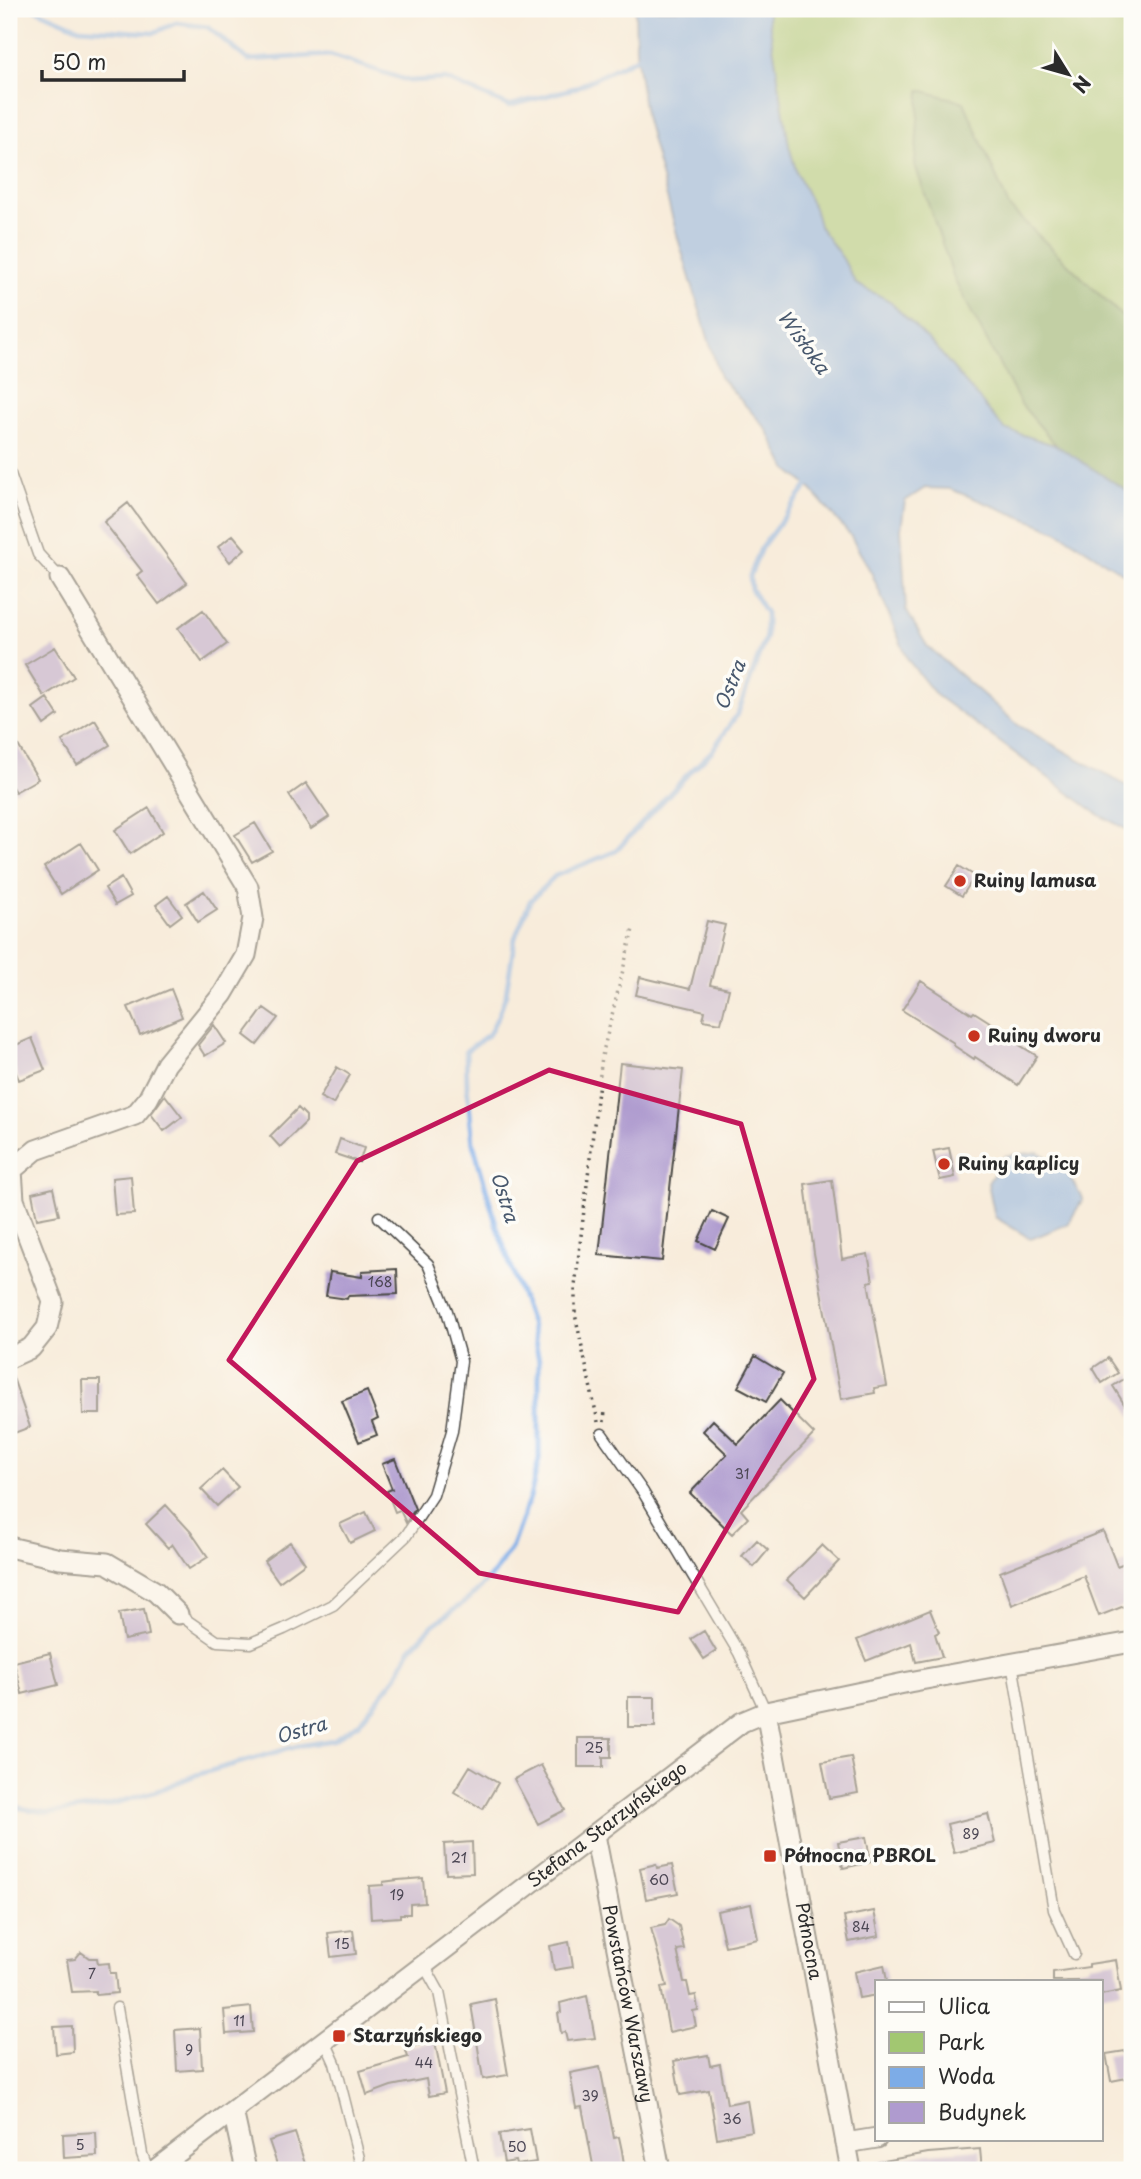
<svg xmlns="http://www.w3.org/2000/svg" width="1141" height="2179" viewBox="0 0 1141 2179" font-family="'Playpen Sans',sans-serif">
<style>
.green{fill:#a2c771;stroke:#66794e;stroke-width:2}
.forest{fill:#81ac63;stroke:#566c47;stroke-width:2}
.water{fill:#7dace7;stroke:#546c89;stroke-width:2}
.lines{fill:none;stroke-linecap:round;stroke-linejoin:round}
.stream{stroke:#7dace7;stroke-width:5}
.building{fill:#af9bcf}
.lane-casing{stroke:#4a4845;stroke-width:13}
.street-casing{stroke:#4a4845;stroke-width:23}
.path{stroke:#4a4845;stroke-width:3.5;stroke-dasharray:2 5;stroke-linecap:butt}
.lane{stroke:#fff;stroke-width:10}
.street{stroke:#fff;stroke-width:19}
.marked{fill:none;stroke:#c2185b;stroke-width:5;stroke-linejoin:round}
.poi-dot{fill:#c8321e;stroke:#fdfcf7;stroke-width:2.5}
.labels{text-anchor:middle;stroke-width:7;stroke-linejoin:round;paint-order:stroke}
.number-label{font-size:14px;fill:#4c4754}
.poi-label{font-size:18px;font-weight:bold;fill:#2b2b2b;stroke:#fdfcf7;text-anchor:start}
.street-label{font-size:18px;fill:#2b2b2b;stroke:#fdfcf7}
.water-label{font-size:19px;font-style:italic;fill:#48586d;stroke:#fdfcf7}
</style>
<rect width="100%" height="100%" fill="#fdfcf7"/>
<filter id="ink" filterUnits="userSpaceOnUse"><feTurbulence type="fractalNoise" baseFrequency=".0143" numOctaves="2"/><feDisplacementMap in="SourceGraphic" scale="14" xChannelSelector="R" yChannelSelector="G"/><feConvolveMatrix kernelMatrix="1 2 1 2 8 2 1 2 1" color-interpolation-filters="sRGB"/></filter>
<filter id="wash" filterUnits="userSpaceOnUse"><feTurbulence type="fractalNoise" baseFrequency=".00686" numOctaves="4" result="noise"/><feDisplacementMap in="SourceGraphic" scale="28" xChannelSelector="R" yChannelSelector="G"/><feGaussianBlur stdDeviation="1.57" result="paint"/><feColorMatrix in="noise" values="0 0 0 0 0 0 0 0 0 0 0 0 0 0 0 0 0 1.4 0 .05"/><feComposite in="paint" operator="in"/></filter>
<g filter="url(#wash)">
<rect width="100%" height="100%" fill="#f8ecdb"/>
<!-- green -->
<path class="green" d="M767,9H1132V326L1009,207L964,102L920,90L1020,403L1057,446L1004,429L933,344L888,300L856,284L843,259L819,226L814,208L797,174L789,146Z"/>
<!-- forest -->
<path class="forest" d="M920,90L964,102L1009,207L1132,326V494L1057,446L1020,403L955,281L915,165Z"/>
<!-- water -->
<path class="water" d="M635,9H767L789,146L797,174L814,208L819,226L843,259L856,284L888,300L933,344L1004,429L1057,446L1132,494V579L1057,531L950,489L925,488L905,501L901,529L906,610L927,646L1018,725L1132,789V832L1099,815L936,695L908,660L872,574L850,535L808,486L786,468L766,428L720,377L679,242L645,116L636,50Z
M1038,1152L1063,1166L1083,1199L1068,1224L1031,1239L995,1217L988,1183L1005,1156Z"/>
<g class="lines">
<!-- stream -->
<path class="stream" d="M35,9L79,28L153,33L176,23L208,27L248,60L330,55L409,81L445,79L509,106L575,88L641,56
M9,1806L49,1813L106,1806L157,1791L196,1775L298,1746L333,1740L359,1723L396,1677L410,1649L433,1625L470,1598L495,1572L512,1546L530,1497L539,1459V1360L531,1323L497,1227L473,1143L467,1085L466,1051L489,1034L499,1014L506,994L515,938L530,901L555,876L616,851L687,775L712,751L738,713L766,636V613L751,589L750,576L761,548L811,481"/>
</g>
<g id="blocks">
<!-- building -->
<path class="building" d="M128,503L187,583L159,604L137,575L142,571L104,522Z
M233,535L245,549L230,562L218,547Z
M203,610L227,644L202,662L178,628Z
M55,647L74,677L44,696L25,665Z
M47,698L58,715L44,725L33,708Z
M95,720L110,745L77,765L62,741Z
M9,730L38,779L15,792L9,782Z
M306,783L329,817L311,829L289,795Z
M149,808L163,832L130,854L115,830Z
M255,823L272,851L252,862L235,835Z
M81,843L98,870L61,894L44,867Z
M959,866L975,876L962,896L946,886Z
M121,878L131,896L115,905L105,888Z
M204,891L217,910L198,922L186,903Z
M168,896L182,915L170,924L156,905Z
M707,921L725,925L710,985L729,989L721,1023L703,1020L705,1011L636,995L640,977L690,989Z
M921,981L972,1014L974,1012L996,1026L994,1029L1037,1056L1018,1085L975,1057L974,1059L953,1045L954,1043L902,1010Z
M171,989L182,1017L140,1035L128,1007Z
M264,1008L278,1018L257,1045L244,1035Z
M214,1025L226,1043L205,1056L198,1045Z
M32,1038L45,1070L19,1080L9,1056V1048Z
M620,1063L683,1070L662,1261L599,1255Z
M337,1067L350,1075L333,1104L320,1097Z
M165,1095L182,1117L164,1131L151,1114Z
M298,1108L306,1116V1122L280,1147L270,1136Z
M340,1139L364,1148L359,1162L335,1154Z
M949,1148L955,1177L940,1180L933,1151Z
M131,1176L134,1214L115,1215L112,1178Z
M832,1180L842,1259L868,1254L873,1281L868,1282L887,1386L874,1388L875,1393L841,1399L814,1253L805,1184Z
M53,1188L59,1215L37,1219L32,1193Z
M712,1211L729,1219L715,1249L698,1241Z
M397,1269L398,1294L348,1296L347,1299L326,1296L330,1272L362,1277V1271Z
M755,1356L783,1373L766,1402L738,1387Z
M1108,1358L1118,1373L1102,1383L1093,1368Z
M9,1372H11L30,1427L9,1435Z
M1132,1374V1417L1113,1386Z
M82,1380H100V1414H83Z
M367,1391L378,1419L372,1422L377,1435L359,1442L342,1401Z
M780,1400L814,1434L741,1510L748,1518L732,1534L690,1493L727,1454L703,1431L713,1420L738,1444Z
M395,1459L415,1509L406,1523L400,1510L395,1512L387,1491L392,1489L382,1464Z
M222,1470L238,1487L217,1506L201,1489Z
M166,1505L191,1532L208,1557L189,1569L172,1544L168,1548L146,1524Z
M366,1512L375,1531L350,1543L340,1524Z
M1103,1531L1117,1566L1132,1560V1603L1099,1616L1084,1576L1012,1605L1000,1572Z
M757,1540L768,1550L754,1567L742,1556Z
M290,1542L305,1563L279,1582L264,1561Z
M822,1545L839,1561L805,1597L787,1580Z
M144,1609L149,1635L124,1640L119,1613Z
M930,1610L939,1632L935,1634L942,1657L916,1662L911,1643L866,1661L857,1640Z
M704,1631L716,1651L704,1659L691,1639Z
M50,1653L58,1685L22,1694L14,1662Z
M628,1697H655V1727H628Z
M578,1738H611V1757H603V1767H578Z
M851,1757L858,1793L829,1798L822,1762Z
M541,1765L565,1810L538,1824L514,1779Z
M470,1766L498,1783L483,1809L454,1792Z
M988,1814L995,1843L954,1853L947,1824Z
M866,1837L871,1862L843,1868L838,1842Z
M472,1842L473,1873L446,1874L444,1844Z
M656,1864L657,1868L672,1865L678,1893L646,1899L640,1868Z
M423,1878L425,1903L410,1904V1914H400V1917L371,1919L369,1886L383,1885V1882L398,1880Z
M751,1904L758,1939L725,1946L717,1911Z
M874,1911L879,1936L849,1942L844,1917Z
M669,1919L679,1926L684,1949L677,1950L684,1982H687L690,1996L696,1995L698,2010L693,2011L696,2026L669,2032L661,1987L667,1986L651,1928L665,1925Z
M353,1930L356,1954L331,1957L328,1933Z
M569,1942L573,1967L554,1970L550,1946Z
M81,1952L89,1958H97L98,1964L109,1963L110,1973H115L117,1993L96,1995V1991L72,1992L67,1960L75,1959Z
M1116,1960L1121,1991L1101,1995V1981H1053V1972L1089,1967V1964Z
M884,1965L887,1981H877V1995L859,1998L854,1972Z
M587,1996L595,2038L567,2041L565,2032L561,2033L558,2013L561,2012L560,2003Z
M495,1999L508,2075L483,2079L471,2004Z
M251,2007L253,2032L226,2034L224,2010Z
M72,2026L73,2052L56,2054L54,2027Z
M200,2028L202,2069L177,2071L175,2030Z
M431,2042H435L445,2093L429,2096L426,2079L391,2086L367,2095L360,2071L408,2057L405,2048Z
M1132,2050V2077L1111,2081L1106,2054Z
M708,2055L710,2066L720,2064L727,2104L747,2100L752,2131L717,2138L709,2090L680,2095L674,2061Z
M600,2067L614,2138L619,2137L622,2151L624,2164L619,2165L620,2170H594L582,2107L576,2108L573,2091L570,2073Z
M530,2129L536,2162L516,2165L515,2161L504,2163L499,2134Z
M96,2132L97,2156L64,2158L63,2134Z
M295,2133L307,2170H279L269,2141Z
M980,2149L982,2170H878V2162L928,2153Z"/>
</g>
</g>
<g filter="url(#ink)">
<use href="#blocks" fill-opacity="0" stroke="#4a4845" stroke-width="2"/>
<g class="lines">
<!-- lane casing -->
<g class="lane-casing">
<path id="lane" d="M9,471L38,554L60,578
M602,1434L643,1492L739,1653L766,1712
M178,1614L217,1641L251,1643L284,1629L333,1605L406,1536L433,1495L452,1431L461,1361L447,1311L428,1264L379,1217
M1012,1663L1054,1910L1074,1954
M424,1965L439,1992L474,2170
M117,2008L142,2154L148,2170
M325,2041L335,2063L359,2158"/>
</g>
<!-- street casing -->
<g class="street-casing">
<g id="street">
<path d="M9,1358L31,1348L47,1328L53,1302L14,1200L12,1170L36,1150L135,1115L148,1099L166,1064L223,994L246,955L253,918L248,887L60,578"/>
<path d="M9,1547L60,1559L107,1563L156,1592L178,1614"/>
<path id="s1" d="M766,1712L851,2170"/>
<path id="s2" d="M595,1835L660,2170"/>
<path d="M233,2111L246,2170"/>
<path d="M846,2143L877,2138"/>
<path id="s3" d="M155,2170L742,1722L766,1712L909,1682L1132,1642"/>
</g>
</g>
<!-- path -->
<path class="path" d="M598,1422L575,1314V1287L602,1056L633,929
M604,1422L605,1410"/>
<!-- lane -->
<use href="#lane" class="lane"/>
<!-- street -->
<use href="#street" class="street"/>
</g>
</g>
<!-- marked area -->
<path d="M0 0H1141V2179H0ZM549,1070L741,1124L814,1379L678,1612L479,1573L229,1360L357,1161Z" fill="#f8ecdb" fill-opacity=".55" fill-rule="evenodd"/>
<path class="marked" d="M549,1070L741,1124L814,1379L678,1612L479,1573L229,1360L357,1161Z"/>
<!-- markers -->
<g class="poi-dot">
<circle cx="960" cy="881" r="7"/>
<circle cx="974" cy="1036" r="7"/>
<circle cx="944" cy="1164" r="7"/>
<rect x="763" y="1849" width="14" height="14" rx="3.5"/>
<rect x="332" y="2029" width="14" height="14" rx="3.5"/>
</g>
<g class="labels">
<!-- number labels -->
<g class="number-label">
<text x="380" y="1287">168</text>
<text x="742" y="1479">31</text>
<text x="594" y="1753">25</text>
<text x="971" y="1839">89</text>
<text x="459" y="1863">21</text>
<text x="659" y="1885">60</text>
<text x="397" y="1900">19</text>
<text x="861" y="1932">84</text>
<text x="342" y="1949">15</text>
<text x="92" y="1979">7</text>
<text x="239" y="2026">11</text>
<text x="189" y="2055">9</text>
<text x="424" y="2068">44</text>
<text x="590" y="2101">39</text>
<text x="732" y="2124">36</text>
<text x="80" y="2150">5</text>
<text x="517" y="2152">50</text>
</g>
<!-- poi labels -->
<g class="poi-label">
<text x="974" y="887">Ruiny lamusa</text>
<text x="988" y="1042">Ruiny dworu</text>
<text x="958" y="1170">Ruiny kaplicy</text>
<text x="784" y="1862">Północna PBROL</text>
<text x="353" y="2042">Starzyńskiego</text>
</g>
<!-- street labels -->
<g class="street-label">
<text dy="6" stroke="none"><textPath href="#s3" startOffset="569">Stefana Starzyńskiego</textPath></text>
<text dy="6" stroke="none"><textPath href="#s1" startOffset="233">Północna</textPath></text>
<text dy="6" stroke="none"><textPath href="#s2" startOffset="172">Powstańców Warszawy</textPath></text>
</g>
<!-- water labels -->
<g class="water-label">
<text transform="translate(804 342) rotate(54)" y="7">Wisłoka</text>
<text transform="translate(730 685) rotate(-68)" y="7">Ostra</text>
<text transform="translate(505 1197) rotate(73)" y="7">Ostra</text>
<text transform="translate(301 1730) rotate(-16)" y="7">Ostra</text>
</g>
</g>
<!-- margin -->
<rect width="1141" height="2179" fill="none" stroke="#fdfcf7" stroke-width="35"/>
<!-- legend -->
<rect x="875" y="1980" width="228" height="161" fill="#fdfcf7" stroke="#a9a8a5" stroke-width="2"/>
<rect x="889" y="2002" width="35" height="10" fill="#ffffff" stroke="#a9a8a5" stroke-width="2"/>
<text x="938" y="2014" font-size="21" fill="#2b2b2b">Ulica</text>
<rect x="889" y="2032" width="35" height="21" fill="#a2c771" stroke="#a9a8a5" stroke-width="2"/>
<text x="938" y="2050" font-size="21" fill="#2b2b2b">Park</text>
<rect x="889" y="2067" width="35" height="21" fill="#7dace7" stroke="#a9a8a5" stroke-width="2"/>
<text x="938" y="2084" font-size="21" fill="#2b2b2b">Woda</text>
<rect x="889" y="2102" width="35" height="21" fill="#af9bcf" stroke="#a9a8a5" stroke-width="2"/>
<text x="938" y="2120" font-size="21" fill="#2b2b2b">Budynek</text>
<!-- north arrow -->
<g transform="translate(1068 74) rotate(127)" stroke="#fdfcf7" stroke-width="5" paint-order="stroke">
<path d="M0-5L12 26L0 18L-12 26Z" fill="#2b2b2b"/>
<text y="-10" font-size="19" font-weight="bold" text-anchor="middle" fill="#2b2b2b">N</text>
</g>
<!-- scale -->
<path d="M42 70v10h142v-10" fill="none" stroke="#2b2b2b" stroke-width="3.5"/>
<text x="52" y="70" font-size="21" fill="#2b2b2b" stroke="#fdfcf7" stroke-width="5" paint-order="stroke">50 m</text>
</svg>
